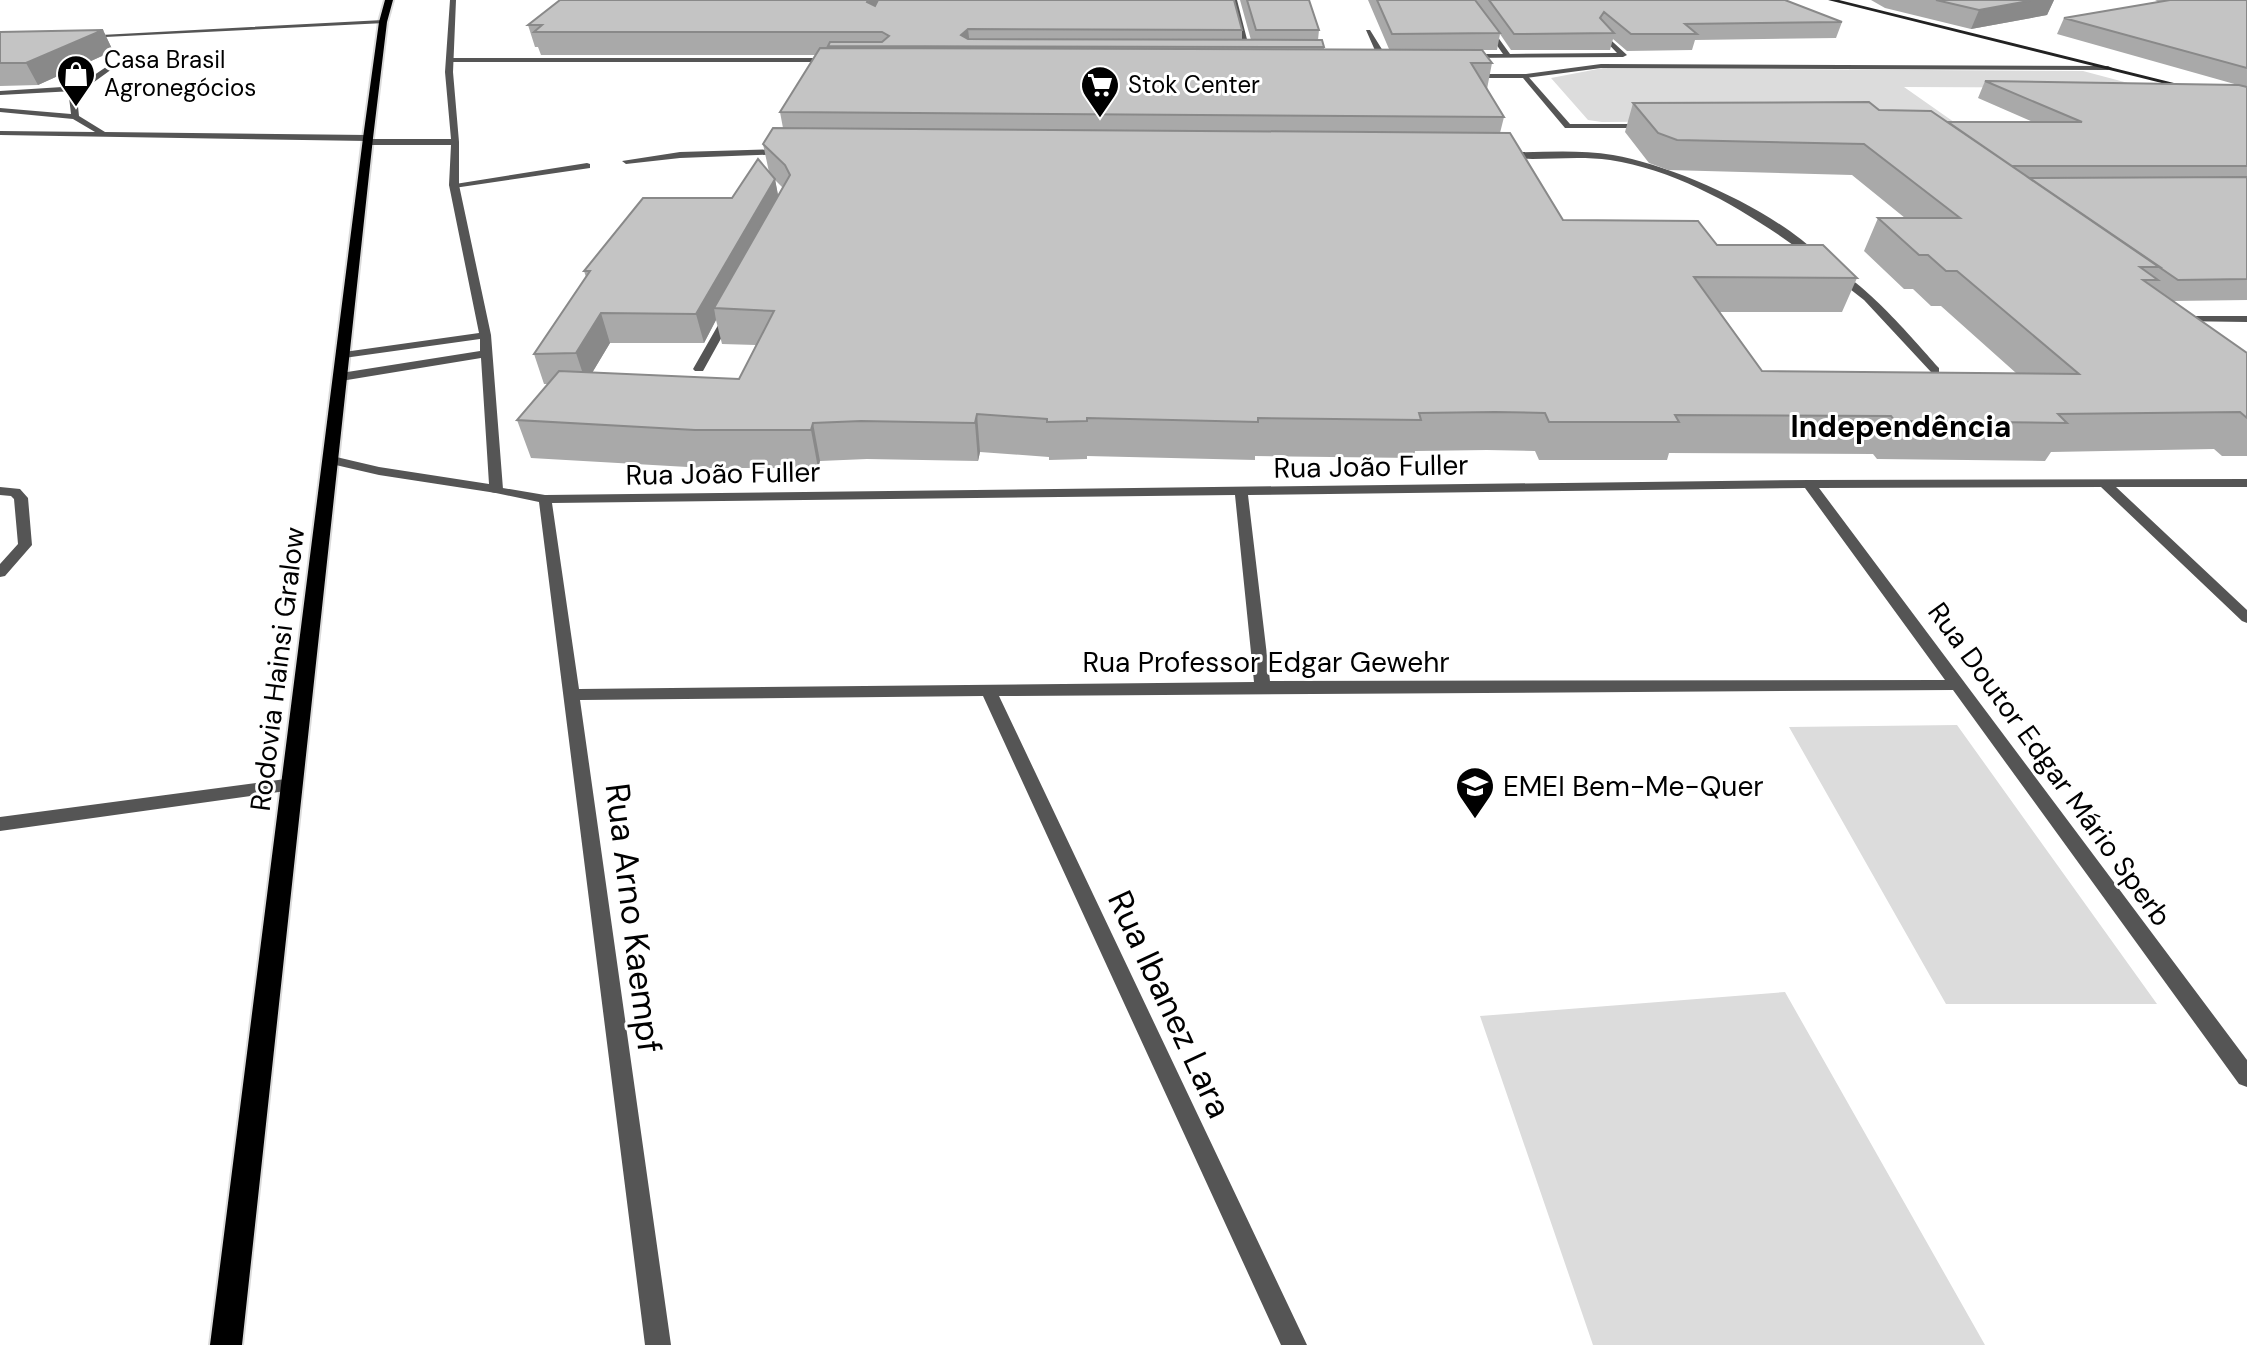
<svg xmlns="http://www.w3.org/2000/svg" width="2247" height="1345" viewBox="0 0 2247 1345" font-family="'DM Sans',sans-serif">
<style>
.green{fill:#dcdcdc}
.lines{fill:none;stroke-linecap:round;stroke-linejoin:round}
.primary-casing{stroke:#dbdbdb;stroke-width:4}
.service{fill:#555;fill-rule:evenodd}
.minor{fill:#555;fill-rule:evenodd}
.tertiary{fill:#555;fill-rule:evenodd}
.secondary{fill:#222;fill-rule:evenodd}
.primary{fill:#000;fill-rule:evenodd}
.wall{fill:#a9a9a9;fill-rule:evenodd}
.shaded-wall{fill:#898989}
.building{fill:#c4c4c4;stroke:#898989;stroke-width:2}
.labels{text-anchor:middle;stroke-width:6;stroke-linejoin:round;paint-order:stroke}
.far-poi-label{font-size:24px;fill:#000;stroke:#fff;text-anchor:start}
.street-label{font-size:28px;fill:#000;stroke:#fff}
.poi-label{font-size:28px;fill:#000;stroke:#fff;text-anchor:start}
.far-district-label{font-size:30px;font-weight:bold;fill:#000;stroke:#fff}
.near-street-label{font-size:34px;fill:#000;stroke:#fff}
</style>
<rect width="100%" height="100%" fill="#fff"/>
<!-- green -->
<path class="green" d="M1603,68L2083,71L2147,88L1904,87L1981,141L1913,120L1602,122L1588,120L1551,78Z
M1957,725L2157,1004H1946L1789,727Z
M1785,992L1985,1345H1593L1480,1016Z"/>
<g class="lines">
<!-- primary casing -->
<g class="primary-casing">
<path id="primary" d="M385,0H393L387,22L373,138L242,1345H210L363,138L379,22Z"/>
</g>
<!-- service -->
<path class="service" d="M383,20L385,23L85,38L82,36Z
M447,58H832L836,60L832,62H450Z
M1601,64L2108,66L2112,68L2108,70L1601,68L1526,78H1470L1466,76L1470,74H1526Z
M109,65L112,69L83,90L77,97L79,116L105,132L368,135L372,138L368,141L0,135V131L95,132L73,119L0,112V108L71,114L69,97L74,91L0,95V91L78,86Z
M784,149L787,150V154L680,158L626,164L622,161L680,152Z
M1503,152C1539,153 1577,149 1613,155C1676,166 1775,211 1820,256L1811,258C1753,215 1683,171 1610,160C1573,155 1536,162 1500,157L1499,155Z
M587,163L590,164V168L454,188L449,185Z
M1832,271C1855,270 1921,348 1939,368V372H1931L1864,300L1832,275Z
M725,313L734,315L703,371H695L693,369Z
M0,487L20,489L28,498L32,545L5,576L0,577V564L18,544L14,499L11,496L0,495Z
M293,778L299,779L302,784L299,789L293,790L0,831V817Z"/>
<!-- minor -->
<path class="minor" d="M1231,0H1237L1252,59L1245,57Z
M1465,0H1471L1510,54L1617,53L1599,34L1601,31L1627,55L1623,57L1464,58L1467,54H1503Z
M1366,30H1370L1383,51L1399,54V58L1377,55Z
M1526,74L1570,124H1647L1651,126L1647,128H1565L1523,78Z
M2179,316H2247V322L2175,321L2174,319Z
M2247,479V487H2116L2247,610V623L2242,621L2101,487L1819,488L2247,1060V1087L2239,1084L1953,690L999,696L1307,1345H1281L983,696L580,700L671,1345H645L539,502L491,492V486L545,495L1809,480ZM1805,488L1945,680L1270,681L1248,495ZM1235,495L1254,682L579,689L552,503Z"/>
<!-- tertiary -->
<path class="tertiary" d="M450,0H456L453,72L459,142V185L491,335L503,489L496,493L379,475L327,463L326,460L332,456L379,467L489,484L481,358L341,381L335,377L341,373L480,351V339L344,358L338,355L344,352L479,333L449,185L451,145H368L364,142L368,139H451L445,72Z"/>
<!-- secondary -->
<path class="secondary" d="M1828,0H1839L2198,89L2194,91Z"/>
<!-- primary -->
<use href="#primary" class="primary"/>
</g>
<!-- wall -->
<path class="wall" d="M1240,0H1309L1319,30L1318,40L1324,47V49H1389L1368,0H1785L1842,22L1836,38L1695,40L1692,50L1627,51L1613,39L1610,50H1511L1500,34L1497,50H1483L1492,63L1487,89L1504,117L1500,133L1563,220L1717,245L1857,278L1842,312H1720L1762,371L2016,373L1941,306H1931L1913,289H1904L1864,251L1878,218H1905L1852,175L1668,170L1649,163L1625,132L1633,103L1879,110L1948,122H2033L1978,98L1985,81L2238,85L2057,34L2064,18L2159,2L2155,0H2247V300L2172,301L2247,353V456H2222L2214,449L2051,452L2045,461L1877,459L1873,454L1669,453L1667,460H1539L1535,451L1487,450L1415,451L1414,458L1255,456V460L1087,456V459L1049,460V457L980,452L978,461L867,459L820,461L818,468H705L531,458L517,420L548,384H544L534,354L586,277L584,271L732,198L769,172L763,144L783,128L780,112L816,55H541L538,47H535L528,25L877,1L1242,30V40H1251ZM775,180L783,188L778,196ZM716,320L722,344L756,345L739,379L592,373L610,343H704Z
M1871,0H2054L2047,15L1971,29L1885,8Z
M103,30L113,51L38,85L0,86V32Z"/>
<!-- shaded-wall -->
<path class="shaded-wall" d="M868,0H877V2L870,24Z
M2034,0H2054L2047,15L1971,29L1979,10Z
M968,29L970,46L961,35Z
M103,30L113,51L38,85L26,63Z
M775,179L780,205L714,308L716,320L704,343L696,314Z
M601,313L610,343L586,383L576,353Z
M977,414L980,452L978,461L975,423Z
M813,423L820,461L818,468L811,430Z"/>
<!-- building -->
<path class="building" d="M560,0H868L867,2L875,6L878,0H1234L1242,30L968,29L961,35L968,39L1322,40L1324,47L828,46L830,42H882L889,36L882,32H534L542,25H528Z
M1247,0H1309L1319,30H1256Z
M1377,0H1475L1500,33L1392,34Z
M1489,0H1785L1842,22L1685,24L1697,34H1631L1604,12L1600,18L1614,33L1514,34Z
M1936,0H2034L1979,10Z
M2170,0H2247V68L2064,18Z
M103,30L26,63H0V32Z
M820,48L1482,50L1492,63H1471L1504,117L780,112Z
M1985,81L2239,85L2247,87V166H2012L1948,122H2082Z
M1869,102L1879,110L1931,111L2160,267H2140L2158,280H2143L2247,353V418L2240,412L2058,414L2067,423L1895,421L1891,416L1675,415L1679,422H1549L1545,413L1495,412L1419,413L1421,420L1258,418V422L1087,418V421L1047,422V419L977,414L975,423L861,421L813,423L811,430H695L517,420L559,371L739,379L774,311L714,308L790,175L785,165L763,144L773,128L1510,133L1563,220L1698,221L1717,245H1823L1857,278L1694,277L1762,371L2079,374L1957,271H1946L1928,255H1919L1878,218H1960L1864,144L1677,140L1658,133L1633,103Z
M758,159L775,179L696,314L601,313L576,353L534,354L590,271H584L643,198H732Z
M2247,177V279L2178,280L2029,178Z"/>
<!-- icons -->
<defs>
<g id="shop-pin" transform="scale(2)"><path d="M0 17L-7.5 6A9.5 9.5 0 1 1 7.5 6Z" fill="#000" stroke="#fff"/><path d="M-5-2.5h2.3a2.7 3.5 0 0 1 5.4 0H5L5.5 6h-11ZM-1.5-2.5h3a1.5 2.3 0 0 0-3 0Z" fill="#fff"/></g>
<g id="supermarket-pin" transform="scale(2)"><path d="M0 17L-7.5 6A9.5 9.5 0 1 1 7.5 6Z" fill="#000" stroke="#fff"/><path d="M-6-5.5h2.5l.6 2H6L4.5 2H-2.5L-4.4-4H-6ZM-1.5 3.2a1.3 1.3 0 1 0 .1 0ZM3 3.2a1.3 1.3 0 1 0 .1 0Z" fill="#fff"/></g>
<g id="school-pin" transform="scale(2)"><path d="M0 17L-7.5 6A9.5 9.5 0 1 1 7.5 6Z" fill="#000" stroke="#fff"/><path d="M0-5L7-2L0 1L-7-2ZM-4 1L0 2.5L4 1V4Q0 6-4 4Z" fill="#fff"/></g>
</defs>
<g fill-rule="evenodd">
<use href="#shop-pin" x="76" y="74"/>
<use href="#supermarket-pin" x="1100" y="85"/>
<use href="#school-pin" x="1475" y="786"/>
</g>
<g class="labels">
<!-- far-poi labels -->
<g class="far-poi-label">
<text x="104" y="68">Casa Brasil<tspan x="104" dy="28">Agronegócios</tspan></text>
<text x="1128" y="93">Stok Center</text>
</g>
<!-- street labels -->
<g class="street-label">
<text transform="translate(1371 466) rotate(-1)" y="10">Rua João Fuller</text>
<text transform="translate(723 473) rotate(-1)" y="10">Rua João Fuller</text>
<text x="1266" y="672">Rua Professor Edgar Gewehr</text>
<text transform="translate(277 669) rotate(-83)" y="10">Rodovia Hainsi Gralow</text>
<text transform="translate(2050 764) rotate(54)" y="10">Rua Doutor Edgar Mário Sperb</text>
</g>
<!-- poi labels -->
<g class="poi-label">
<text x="1503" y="796">EMEI Bem-Me-Quer</text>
</g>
<!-- far-district labels -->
<g class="far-district-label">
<text x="1901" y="437">Independência</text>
</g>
<!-- near-street labels -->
<g class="near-street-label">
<text transform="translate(634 918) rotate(83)" y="12">Rua Arno Kaempf</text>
<text transform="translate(1170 1004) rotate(65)" y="12">Rua Ibanez Lara</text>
</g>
</g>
</svg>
